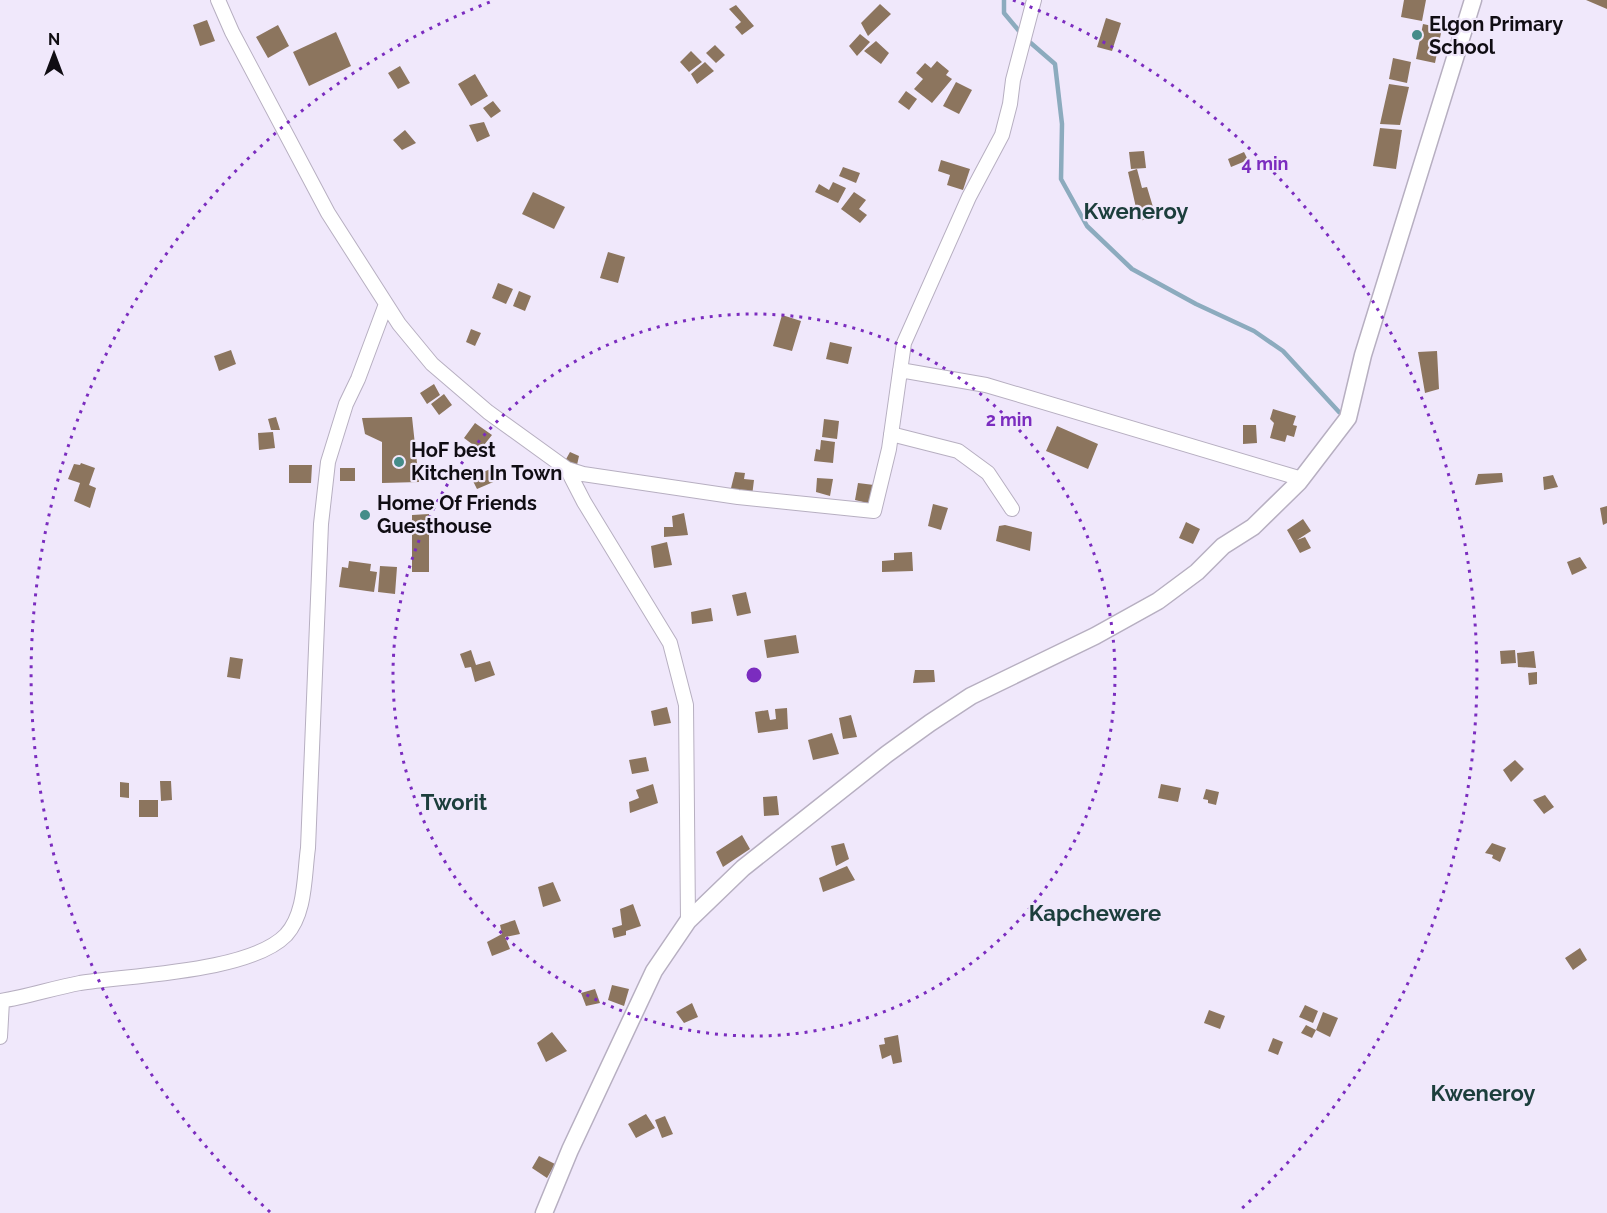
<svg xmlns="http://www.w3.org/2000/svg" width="1607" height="1213" viewBox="0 0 1607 1213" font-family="Raleway,sans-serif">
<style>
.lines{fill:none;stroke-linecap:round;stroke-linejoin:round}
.stream{stroke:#8cabbe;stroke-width:4.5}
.building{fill:#8c755e}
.minor-casing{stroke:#b7afc1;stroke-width:16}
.tertiary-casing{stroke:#b7afc1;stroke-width:19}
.minor{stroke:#fff;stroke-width:14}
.tertiary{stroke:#fff;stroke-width:16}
.ring{fill:none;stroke:#7b2cbf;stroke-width:3;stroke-dasharray:3 6}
.poi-dot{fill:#458c89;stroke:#f0e8fb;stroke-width:2}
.labels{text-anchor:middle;stroke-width:4.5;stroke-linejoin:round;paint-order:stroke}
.poi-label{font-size:20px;font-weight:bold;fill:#100d13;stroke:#f0e8fb;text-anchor:start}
.quarter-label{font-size:22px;font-weight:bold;fill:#1c3e3c;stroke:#f0e8fb}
.centre{fill:#7b2cbf;stroke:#f0e8fb;stroke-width:3}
.ring-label{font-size:18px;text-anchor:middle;font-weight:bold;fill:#7b2cbf;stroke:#f0e8fb;stroke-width:4.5;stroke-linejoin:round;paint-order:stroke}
</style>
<rect width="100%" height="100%" fill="#f0e8fb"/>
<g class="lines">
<!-- stream -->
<path class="stream" d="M1004,0V13L1025,38L1055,64L1062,124L1061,179L1087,226L1132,269L1196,304L1254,331L1283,351L1339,412"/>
</g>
<!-- building -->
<path class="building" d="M1404,0H1426L1422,21L1401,17Z
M1586,0H1607V9Z
M880,4L891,14L868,36L861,23Z
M736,5L754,26L742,35L735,27L741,22L729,9Z
M1106,18L1121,23L1112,51L1097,47Z
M207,20L215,41L200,46L193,25Z
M1423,24L1442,28L1435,63L1416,59Z
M278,25L289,46L268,58L256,37Z
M336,32L351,66L309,86L293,52Z
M860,34L870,42L857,56L849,46Z
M876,41L889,53L881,64L864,51Z
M715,45L725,55L716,63L706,53Z
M691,51L702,62L689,72L680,62Z
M1393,58L1411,62L1407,83L1389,79Z
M937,61L949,71L946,75L952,79L932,103L914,89L923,79L916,73L925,63L931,68Z
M705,62L714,71L697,84L691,74Z
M400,66L410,83L398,89L388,73Z
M475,74L488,96L471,106L458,84Z
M956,82L972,90L959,114L943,106Z
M1389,84L1409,87L1400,125L1380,124Z
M906,91L917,99L909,110L898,102Z
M493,101L501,111L491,118L483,108Z
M484,122L490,136L477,142L469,125Z
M1380,128L1402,130L1396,169L1373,166Z
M405,130L416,143L402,150L393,140Z
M1144,151L1146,168L1131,169L1129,152Z
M1244,152L1248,160L1231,167L1228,159Z
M941,160L970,169L963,190L947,185L950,175L938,171Z
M843,167L860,173L856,183L839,176Z
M1137,169L1142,188L1147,187L1156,217L1139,221L1128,172Z
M833,182L846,188L838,203L815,192L819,184L829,190Z
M533,192L565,207L554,229L522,214Z
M854,192L866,200L859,209L867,215L860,223L841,209Z
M608,252L625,257L618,283L600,278Z
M498,283L513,289L506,304L492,298Z
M519,291L531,296L525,311L513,306Z
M782,315L801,321L792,351L773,346Z
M471,329L481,333L475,346L466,342Z
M830,342L852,347L848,364L826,359Z
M231,350L236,364L219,371L214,356Z
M1437,351L1439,389L1425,393L1418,352Z
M434,384L440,395L427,404L420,393Z
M444,394L452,405L439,415L431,404Z
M1273,409L1296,416L1293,425L1297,426L1294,437L1287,435L1285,442L1270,438L1274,423L1270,419Z
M276,417L280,430H271L268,419Z
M412,417L419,482L382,483V442L365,434L362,418Z
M824,419L839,421L837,439L822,437Z
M475,423L492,435L480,450L464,438Z
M1243,425H1256L1257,443L1243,444Z
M1057,426L1098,444L1088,469L1046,451Z
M273,432L275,448L259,450L258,433Z
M821,440L835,442L833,463L814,461L816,449L820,450Z
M570,452L579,456L577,465L565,461Z
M81,463L95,468L89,485L96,488L90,508L74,501L80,483L68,479L74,464L80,465Z
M289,465H312L311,483H289Z
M340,468H355V481H340Z
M493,468L498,480L477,489L471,477Z
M735,472L745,473L744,479L754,480L752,496L730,492Z
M1502,473L1503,482L1475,485L1478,474Z
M1553,475L1558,487L1544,490L1543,477Z
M817,478L833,479L830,496L816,492Z
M858,483L874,485L871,504L855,500Z
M933,504L948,508L941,530L928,526Z
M1607,506V523L1603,525L1600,508Z
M684,513L688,535L664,537V527H673L672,516Z
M429,514V572H412V515Z
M1303,519L1311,531L1297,540L1305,537L1311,548L1300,553L1287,530Z
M1186,522L1200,529L1193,544L1179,538Z
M1005,525L1032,532L1030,551L996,541L999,526Z
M667,542L672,565L654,568L651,546Z
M912,552L913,571L882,572V561L894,560V553Z
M1580,557L1587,568L1572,575L1567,562Z
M349,561L371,564L370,571L377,572L374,592L339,587L342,567L348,568Z
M380,566L397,567L395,594L378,592Z
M746,592L751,613L737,616L732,595Z
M711,608L713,621L692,624L691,612Z
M796,635L799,653L767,658L764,640Z
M471,650L476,665L490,661L495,675L475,682L471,667L465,668L460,654Z
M1515,650L1516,663L1501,664L1500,651Z
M1534,651L1536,668L1518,667L1517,653Z
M230,657L243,659L240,679L227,677Z
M915,670H934L935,682L913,683Z
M1537,672V684L1529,685L1528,673Z
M667,707L671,723L654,726L651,711Z
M787,708L788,729L758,733L755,712L768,710L770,720L776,719L775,709Z
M851,715L857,737L843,739L839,718Z
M832,733L839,754L813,760L808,740Z
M646,757L649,771L632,774L629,760Z
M1515,760L1524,769L1511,782L1503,770Z
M160,781H171L172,800L161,801Z
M120,782L129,783V798L120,797Z
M653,784L658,803L630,813L629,802L639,798L636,790Z
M1161,784L1181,788L1178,802L1158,798Z
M1206,789L1219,792L1216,805L1208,803V800L1203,799Z
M1545,795L1554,807L1544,814L1533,800Z
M777,796L779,815L764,816L763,797Z
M139,800H158V817H139Z
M742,835L750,849L723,867L716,852Z
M844,843L849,859L836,866L831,846Z
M1492,843L1506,848L1500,862L1492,858L1493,855L1485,853Z
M847,866L855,880L823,892L819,878Z
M553,882L561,901L543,907L538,887Z
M633,904L641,926L626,931V935L614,938L612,928L622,925L620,909Z
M515,920L520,934L505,937L510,949L492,956L487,942L502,934L500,925Z
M1580,948L1587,960L1573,970L1565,958Z
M612,985L629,989L624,1006L608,1000Z
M595,989L600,1003L586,1006L581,993Z
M692,1003L698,1017L684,1023L676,1012Z
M1305,1005L1318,1011L1313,1023L1299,1017Z
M1209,1010L1225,1016L1220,1029L1204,1023Z
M1323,1012L1338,1018L1330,1037L1316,1030Z
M1306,1025L1316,1030L1312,1038L1301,1033Z
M552,1032L567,1051L546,1062L537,1043Z
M898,1035L902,1062L893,1064L891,1055L882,1059L879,1045L885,1044L884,1038Z
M1273,1038L1283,1042L1278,1055L1268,1051Z
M646,1114L655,1128L636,1138L628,1124Z
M665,1116L673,1134L662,1138L655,1120Z
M539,1156L555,1164L547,1178L532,1168Z"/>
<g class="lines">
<!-- minor casing -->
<g class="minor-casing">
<path id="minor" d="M218,0L232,32L328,213L399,324L432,364L488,412L567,469L584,502L670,643L686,705L688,921
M900,370L986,385L1302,479
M891,434L958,451L988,473L1012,509
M567,469L583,474L738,497L874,511L889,449L904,343L969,197L1002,135L1010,104L1013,80L1034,0
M0,1001C27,997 53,988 80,983C132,975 250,972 286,935C306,913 304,876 308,848L321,524L328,462L346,404L358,379L386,304
M0,1037L2,1001"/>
</g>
<!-- tertiary casing -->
<g class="tertiary-casing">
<path id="tertiary" d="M544,1213L570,1150L654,971L688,921L743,868L887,754L930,723L971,696L1095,636L1158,601L1197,572L1223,546L1253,527L1299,482L1348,418L1363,355L1473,0"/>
</g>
<!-- minor -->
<use href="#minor" class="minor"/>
<!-- tertiary -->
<use href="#tertiary" class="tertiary"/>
</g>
<!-- distance rings -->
<g class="ring">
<circle cx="754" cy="675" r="361"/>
<path d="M270 1212A723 723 0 0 1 495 0M1013 0A723 723 0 0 1 1238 1212"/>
</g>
<!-- markers -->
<g class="poi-dot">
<circle cx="1417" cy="35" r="6"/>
<circle cx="399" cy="462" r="6"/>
<circle cx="365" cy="515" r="6"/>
</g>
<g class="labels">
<!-- poi labels -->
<g class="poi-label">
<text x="1429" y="31">Elgon Primary<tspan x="1429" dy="23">School</tspan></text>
<text x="411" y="457">HoF best<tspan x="411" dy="23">Kitchen In Town</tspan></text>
<text x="377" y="510">Home Of Friends<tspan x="377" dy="23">Guesthouse</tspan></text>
</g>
<!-- quarter labels -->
<g class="quarter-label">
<text x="1136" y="219">Kweneroy</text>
<text x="454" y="810">Tworit</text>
<text x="1095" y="921">Kapchewere</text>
<text x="1483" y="1101">Kweneroy</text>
</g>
</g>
<circle cx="754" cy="675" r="9" class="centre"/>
<g class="ring-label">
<text x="1265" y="170">4 min</text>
<text x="1009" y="426">2 min</text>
</g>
<!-- north arrow -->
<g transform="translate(54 54)" stroke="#f0e8fb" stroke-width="4.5" paint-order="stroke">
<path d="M0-4.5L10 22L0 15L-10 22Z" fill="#100d13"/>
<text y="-9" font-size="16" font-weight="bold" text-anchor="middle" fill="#100d13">N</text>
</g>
</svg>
